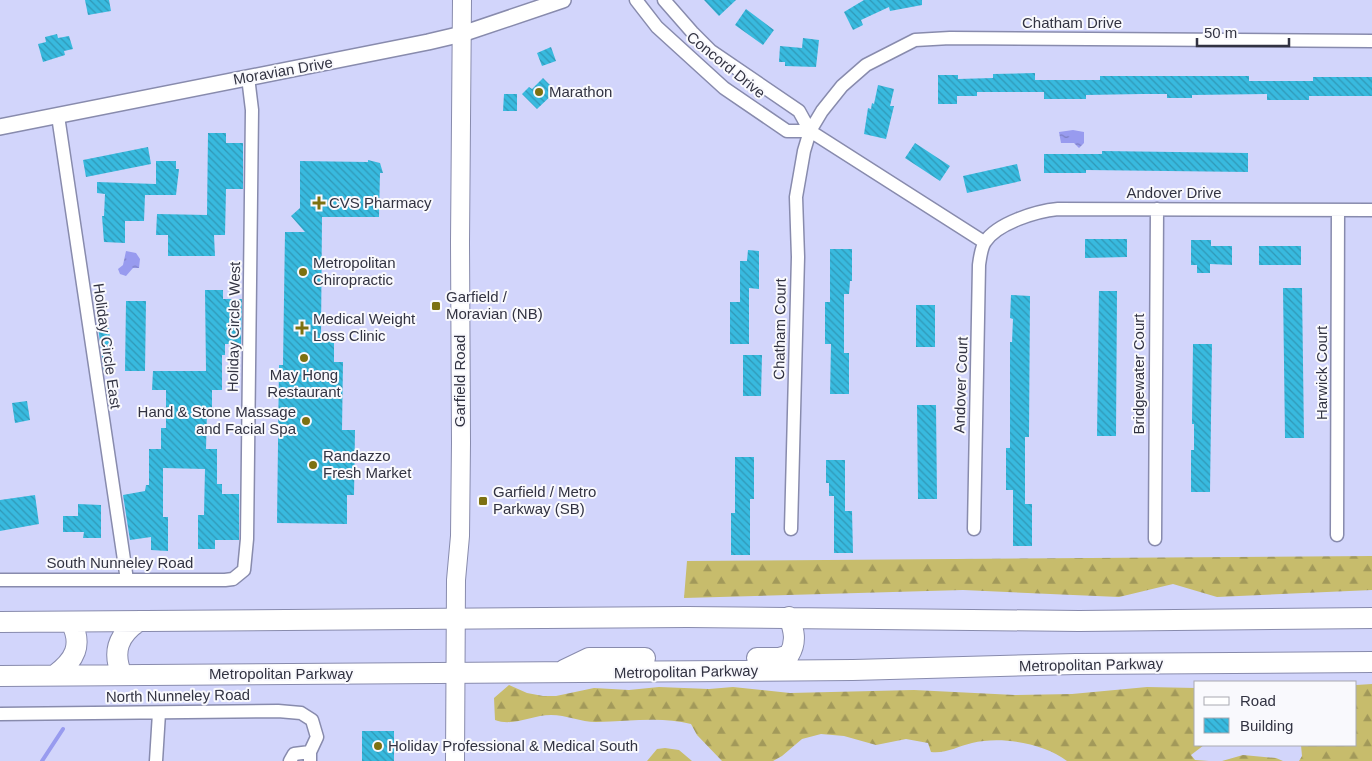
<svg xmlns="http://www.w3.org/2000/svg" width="1372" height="761" viewBox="0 0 1372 761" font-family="Helvetica,sans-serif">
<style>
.forest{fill:url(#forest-firs)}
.water{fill:url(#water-ripples)}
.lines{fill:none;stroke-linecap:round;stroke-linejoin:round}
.stream{stroke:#989bef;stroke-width:4}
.building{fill:url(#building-back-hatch)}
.minor-casing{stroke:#888bad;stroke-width:15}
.tertiary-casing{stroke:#888bad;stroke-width:18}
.secondary-casing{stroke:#888bad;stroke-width:20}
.primary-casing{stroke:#888bad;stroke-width:22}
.minor{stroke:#fff;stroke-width:12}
.tertiary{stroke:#fff;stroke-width:15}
.secondary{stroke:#fff;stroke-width:18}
.primary{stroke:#fff;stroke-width:20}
.poi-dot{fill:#7d7111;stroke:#f9f9fd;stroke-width:2}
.labels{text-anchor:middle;stroke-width:4;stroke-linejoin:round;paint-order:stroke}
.street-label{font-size:15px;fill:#323342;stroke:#f9f9fd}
.poi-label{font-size:15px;fill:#323342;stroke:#f9f9fd;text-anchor:start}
</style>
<defs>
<pattern id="forest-firs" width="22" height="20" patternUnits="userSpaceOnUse" patternTransform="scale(1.25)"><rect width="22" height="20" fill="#c7bc6c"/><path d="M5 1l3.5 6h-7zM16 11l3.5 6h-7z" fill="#a2995a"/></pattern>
<pattern id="water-ripples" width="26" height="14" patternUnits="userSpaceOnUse" patternTransform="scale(1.25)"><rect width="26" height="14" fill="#989bef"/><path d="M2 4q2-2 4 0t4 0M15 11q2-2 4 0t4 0" fill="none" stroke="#7d7fc3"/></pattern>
<pattern id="building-back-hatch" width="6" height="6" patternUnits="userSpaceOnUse" patternTransform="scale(1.25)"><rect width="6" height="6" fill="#38badf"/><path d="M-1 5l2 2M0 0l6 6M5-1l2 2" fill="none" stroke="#3098b6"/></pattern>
</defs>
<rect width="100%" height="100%" fill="#d2d5fb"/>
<!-- forest -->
<path class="forest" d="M1372,556V590L1217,597L1173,584L1119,597L963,590L684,598L687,561Z
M1372,684V761H1299L1302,756L1301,745H1356V685Z
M509,685L527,693L543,696H556L594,688L629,690L659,687L709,689L733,687L790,693L914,690L1015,695L1072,694L1147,687L1196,688V745H1204L1191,755L1195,760L1209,761H1067C1044,743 1001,736 972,743C959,746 945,754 931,752L928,743L906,739L876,745L844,736L821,734L802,739L782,756L773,761H722L697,735L691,724C660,716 628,722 596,722C581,722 566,715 551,715C532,715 513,727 495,720L494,698Z
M665,748L679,750L692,761H647L657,749Z
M1243,755L1276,758L1283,761H1222Z"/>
<!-- water -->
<path class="water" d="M1073,130L1084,132V143L1079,148L1074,143H1061L1059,132Z
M126,251L136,253L140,259L139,268H133L126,276L120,274L118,269L123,265Z"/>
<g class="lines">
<!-- stream -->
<path class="stream" d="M42,761L63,729"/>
</g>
<!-- building -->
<path class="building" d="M85,0H109L111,11L88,15Z
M704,0H736L719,16Z
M864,0H922V5L890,11L889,7L861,20L863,25L853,30L844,12Z
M746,9L774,30L763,45L735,25Z
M57,34L58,38L69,36L73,49L64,51L65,55L43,62L38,44L46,42L45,37Z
M803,38L819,40L816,67L785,66V62H779L780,46L802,48Z
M551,47L556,61L542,66L537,53Z
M1035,73V80H1100V76H1249V81H1313V77H1372V96H1309V100H1267V94L1192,95V98H1167V94H1142L1086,95V99H1044V92H977V96H957V104H938V75H958V79L993,78V74Z
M543,78L556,91L537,109L522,94L529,87L532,89Z
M878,85L894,89L890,106H894L886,139L864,134L868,108L871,109L872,103L874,104Z
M504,94H517V111H503Z
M208,133H226V143H243V189H226L225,235H214L215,256H168V235H156L157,214L207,215Z
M915,143L950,166L940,181L905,158Z
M148,147L151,164L86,177L83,160Z
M1102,151L1248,153V172L1086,170V173H1044V154H1102Z
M368,160L380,163L383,173H380L379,217H322L321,338H334V362H343L342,430H355L354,495H347V524L277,523L279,365H283L285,232H305L291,216L300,208V161L368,162Z
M156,161H176V169H179L176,195H145L144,221H125V243L104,242L102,216H104L105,194L97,193V182L156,184Z
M1017,164L1021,181L967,193L963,176Z
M1085,239H1127V257L1085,258Z
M1191,240H1211V246H1232V265L1210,264V273H1197V265H1191Z
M1259,246H1301V265H1259Z
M830,249H852V281H850L849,294H844V353H849V394H830L831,344H825V302H830Z
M748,250L759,251V289L749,288V344H730V302H740V261H747Z
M1283,288H1302L1304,438H1285Z
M205,290H223V299H242L241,344H225V355H222V390H212V412H207L206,449H217V484H222V494H239V540H215V549H198V515H204L205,469L163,468V517H168V551L151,550V537L130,540L123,495L145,491L146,485H149V449H161V428H166V390H152L153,371H206Z
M1099,291H1117L1116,436H1097Z
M1011,295L1030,296L1029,437H1025V504H1032V546H1013V490H1006V448H1010V342H1012L1013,319L1010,318Z
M126,301H146L145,371H125Z
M916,305H935V347H916Z
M108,325L115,370L104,372L98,327Z
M1193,344H1212L1210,492H1191V450H1194V424H1192Z
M743,355H762L761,396H743Z
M27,401L30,420L15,423L12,403Z
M917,405H936L937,499H918Z
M735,457H754V499H750V555H731V513H735Z
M826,460H845V511H852L853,553H834V496H829V483H826Z
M35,495L39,524L0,531V500Z
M78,504L101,505V538H83L84,532H63V516H78Z
M362,731H394V761H362Z"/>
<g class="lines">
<!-- minor casing -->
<g class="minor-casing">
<path id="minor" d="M636,0L657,27L724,88L787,131H810
M664,0L692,32L711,51L799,111L810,131L984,242
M58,116L127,580
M791,529L798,257L796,197L804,151L810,131L822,111L842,86L866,65L915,40L950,38L1372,41
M974,529L979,265C980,258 981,248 985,242C997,223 1037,211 1058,209L1372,210
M1337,535L1338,210
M1155,539L1157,209
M0,580H225L233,579L244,570L247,539L252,110L248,77
M0,714L278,711L301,713L312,720L317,737L310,752V761
M156,761L159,713
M290,761L294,754L310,752"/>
</g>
<!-- tertiary casing -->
<g class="tertiary-casing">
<path id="tertiary" d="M0,127L428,42L462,34L563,0"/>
</g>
<!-- secondary casing -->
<g class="secondary-casing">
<path id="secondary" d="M455,761L456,580L460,536L461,443L460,242L462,0"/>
</g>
<!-- primary casing -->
<g class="primary-casing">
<path id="primary" d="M0,622L687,617L1079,621L1372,618
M757,658H779L789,655C797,642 794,630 789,617
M564,670L589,658H645
M55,675C75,660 83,645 71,622
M122,675C112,652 118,635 139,621
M0,676L853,670L1076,664L1372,662"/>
</g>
<!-- minor -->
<use href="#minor" class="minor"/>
<!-- tertiary -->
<use href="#tertiary" class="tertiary"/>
<!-- secondary -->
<use href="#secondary" class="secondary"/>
<!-- primary -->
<use href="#primary" class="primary"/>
</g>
<!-- markers -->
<g class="poi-dot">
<circle cx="539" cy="92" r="5"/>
<path d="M316.5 195.5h5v5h5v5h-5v5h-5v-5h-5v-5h5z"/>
<circle cx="303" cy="272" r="5"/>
<rect x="431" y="301" width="10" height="10" rx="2.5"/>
<path d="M299.5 320.5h5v5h5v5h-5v5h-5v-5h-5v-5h5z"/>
<circle cx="304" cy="358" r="5"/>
<circle cx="306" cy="421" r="5"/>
<circle cx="313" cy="465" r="5"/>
<rect x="478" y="496" width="10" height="10" rx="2.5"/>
<circle cx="378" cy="746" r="5"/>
</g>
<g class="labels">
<!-- street labels -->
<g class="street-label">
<text x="1072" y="28">Chatham Drive</text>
<text transform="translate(726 65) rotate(39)" y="5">Concord Drive</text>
<text transform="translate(283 71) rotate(-10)" y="5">Moravian Drive</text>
<text x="1174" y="198">Andover Drive</text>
<text transform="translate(234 327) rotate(-89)" y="5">Holiday Circle West</text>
<text transform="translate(780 329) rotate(-89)" y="5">Chatham Court</text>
<text transform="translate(107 346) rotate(82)" y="5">Holiday Circle East</text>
<text transform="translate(1322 373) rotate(-90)" y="5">Harwick Court</text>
<text transform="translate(1139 374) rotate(-90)" y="5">Bridgewater Court</text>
<text transform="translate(460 381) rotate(-90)" y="5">Garfield Road</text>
<text transform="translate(961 385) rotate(-88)" y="5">Andover Court</text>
<text x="120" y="568">South Nunneley Road</text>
<text transform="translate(1091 665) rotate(-1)" y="5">Metropolitan Parkway</text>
<text transform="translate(686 672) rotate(-1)" y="5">Metropolitan Parkway</text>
<text x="281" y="679">Metropolitan Parkway</text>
<text transform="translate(178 696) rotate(-1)" y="5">North Nunneley Road</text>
</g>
<!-- poi labels -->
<g class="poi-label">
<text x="549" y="97">Marathon</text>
<text x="329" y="208">CVS Pharmacy</text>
<text x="313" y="268">Metropolitan<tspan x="313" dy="17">Chiropractic</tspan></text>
<text x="446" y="302">Garfield /<tspan x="446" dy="17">Moravian (NB)</tspan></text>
<text x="313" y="324">Medical Weight<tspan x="313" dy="17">Loss Clinic</tspan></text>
<text x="304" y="380" text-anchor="middle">May Hong<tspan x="304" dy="17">Restaurant</tspan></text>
<text x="296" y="417" text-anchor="end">Hand &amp; Stone Massage<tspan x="296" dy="17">and Facial Spa</tspan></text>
<text x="323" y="461">Randazzo<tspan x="323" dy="17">Fresh Market</tspan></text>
<text x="493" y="497">Garfield / Metro<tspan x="493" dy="17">Parkway (SB)</tspan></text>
<text x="388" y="751">Holiday Professional &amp; Medical South</text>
</g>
</g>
<!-- legend -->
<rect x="1194" y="681" width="162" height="65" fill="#f9f9fd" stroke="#a9aab2"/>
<rect x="1204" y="697" width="25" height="8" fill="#ffffff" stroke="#a9aab2"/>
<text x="1240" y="706" font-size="15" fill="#323342">Road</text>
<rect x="1204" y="718" width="25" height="15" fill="url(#building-back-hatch)" stroke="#a9aab2"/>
<text x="1240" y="731" font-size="15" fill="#323342">Building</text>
<!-- scale -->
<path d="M1197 38v8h92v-8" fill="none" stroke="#323342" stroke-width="2.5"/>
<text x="1204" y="38" font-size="15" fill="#323342" stroke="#f9f9fd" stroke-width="4" paint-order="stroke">50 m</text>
</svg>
